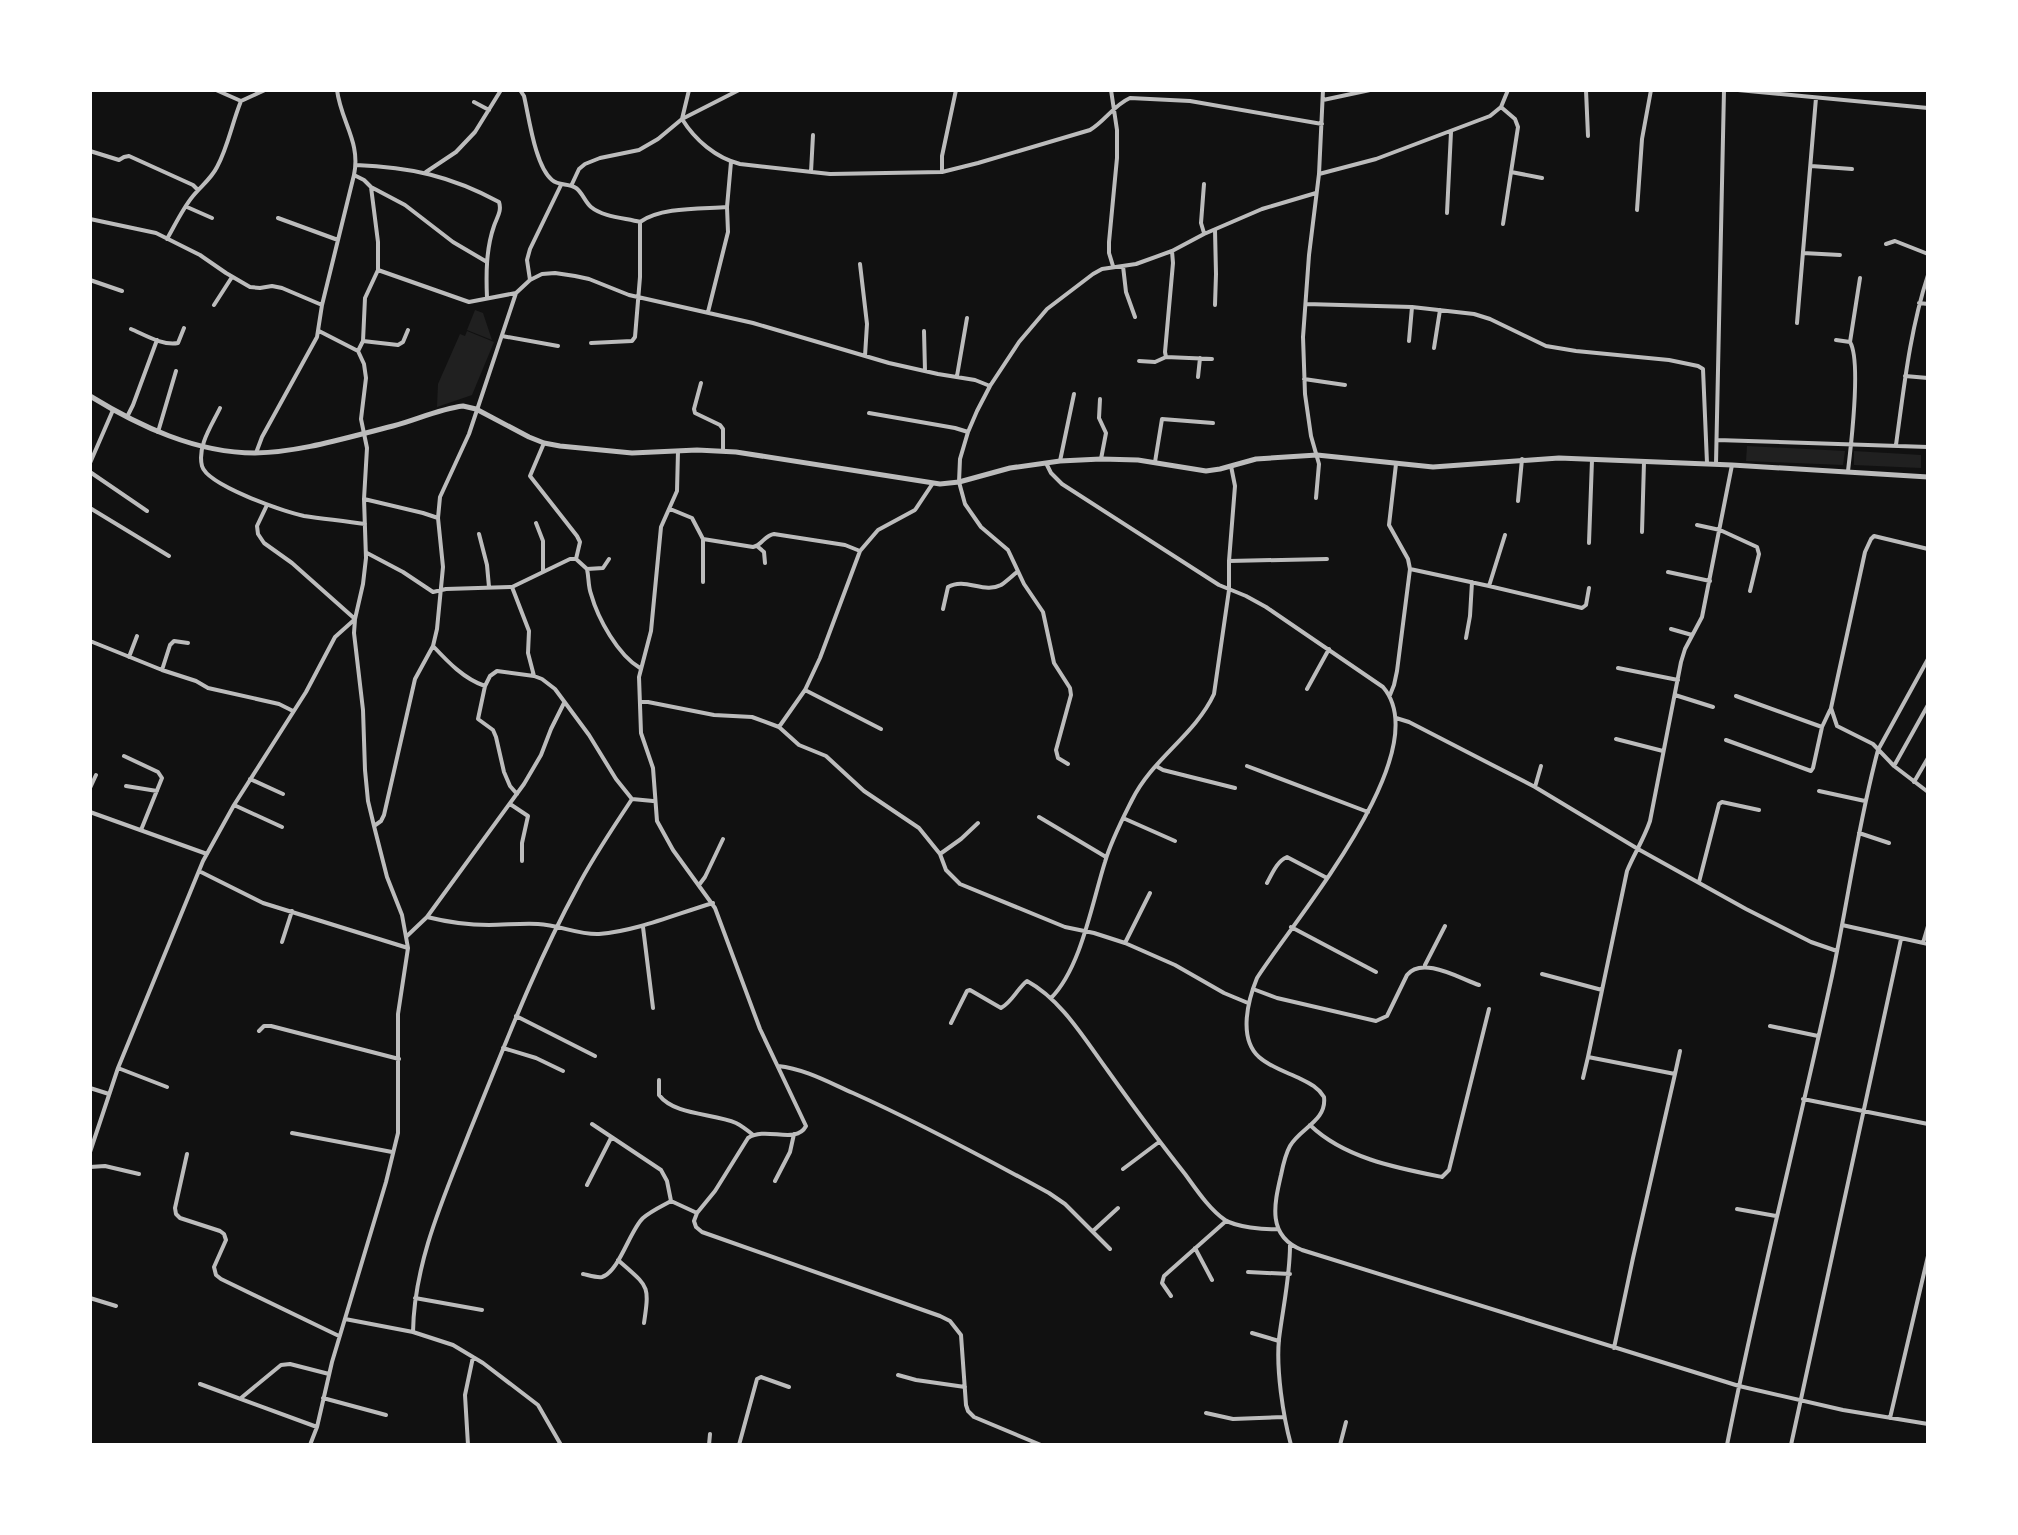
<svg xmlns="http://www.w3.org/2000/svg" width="2018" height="1535" viewBox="0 0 2018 1535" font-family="'DM Sans',sans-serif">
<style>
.green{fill:#202020}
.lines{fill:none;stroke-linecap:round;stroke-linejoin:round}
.minor{stroke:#bcbcbc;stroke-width:4}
.tertiary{stroke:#bcbcbc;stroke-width:5}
</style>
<rect width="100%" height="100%" fill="#111"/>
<!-- green -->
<path class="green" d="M475,310L483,313L492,340L467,330Z
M467,331L494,342L472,395L437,407L438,384L460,334L465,336Z
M1747,446L1845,451L1843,465L1746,461Z
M1854,451L1921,455V468L1854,465Z"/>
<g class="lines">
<!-- minor -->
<path class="minor" d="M216,90L241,101
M520,90L524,96C529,117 535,166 552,180C559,186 568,183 576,188C582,192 585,202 591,207C603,217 625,218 640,222C661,207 701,209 727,207
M689,90L682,119C695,140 716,158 740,164L830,174L942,172L978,163L1090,130C1105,121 1114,105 1130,98L1190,101L1322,124
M1111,90L1117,130V158L1109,242V253L1113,266
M1586,90L1588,136
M1738,90L1928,108
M1323,100L1370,90
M474,102L489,110
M1501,107L1515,119L1518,127L1503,224
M90,151L119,160L124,157L129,156L193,185L198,190
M356,165C410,167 451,176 499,202C502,211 497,217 494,226C486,249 486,274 487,298
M1811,166L1852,169
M426,172L456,152L475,132L501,90
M811,172L813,135
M942,172V156L956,90
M1511,172L1542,178
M1319,174L1376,159L1490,116L1501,107L1508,90
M354,175L364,180L371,187L405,205L453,242L487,262
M572,184L579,169L585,164L600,158L639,150L658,139L682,119L739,90
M187,207L212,218
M1637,210L1642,139L1651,90
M1447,213L1451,132
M278,218L338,240
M90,219L156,233L200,255L226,273L250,287L260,288L272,286L282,288L322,305
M1215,230L1216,274L1215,305
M1204,233L1201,223L1204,184
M167,239C175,225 183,208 193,196C201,186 211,179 217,167C228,147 232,123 241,101L265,90
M1886,244L1895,241L1928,254
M1172,251L1173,263L1165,352L1166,357L1212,359
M1803,253L1840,255
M860,264L867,324L865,356
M1123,266L1126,292L1135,317
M378,270L469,302L516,293
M90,280L122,291
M530,280L527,260L530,249L561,185
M1919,303L1928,304
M1306,304L1412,307L1474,314L1490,319L1546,346L1576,351L1669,360L1698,366L1703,369L1707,463
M214,305L232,277
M708,312L728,232L727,207L731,162
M1797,323L1816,98
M131,329C145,335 163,346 178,343L184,328
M924,331L925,371
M502,336L558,346
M1836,340L1850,342
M363,341L398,345L403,342L408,330
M1409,341L1412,307
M591,343L632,341L635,337L640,277V222
M1434,348L1440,310
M358,351L363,341L365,298L378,270V242L371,187
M1139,361L1155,362L1166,357
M957,376L967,318
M1905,376L1928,378
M1198,377L1200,358
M1304,379L1345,385
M701,383L694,409L695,413L720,425L723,429V451
M1100,399L1099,418L1106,433L1101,459
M220,408C212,425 197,446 202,466C207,485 284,512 304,516C325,519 345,521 365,524
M869,413L955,428L968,432
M127,417L133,405L157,340
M158,432L176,371
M1717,440L1928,447
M544,443L530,476L577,536L580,542L576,559
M1896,445C1904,387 1910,330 1928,275
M678,451L677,491L661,527L651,631L639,677L641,733L653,768L657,821L673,850L715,908L760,1029L806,1126C796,1145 766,1126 748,1138L715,1191L697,1213L694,1221L696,1227L702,1232L940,1316L950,1321L961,1335L966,1405L968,1411L974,1417L1041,1445
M256,453L262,437L317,337L322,305L354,175C361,142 341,122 337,90
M1060,461L1074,394
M1155,462L1162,419L1213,423
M90,463L113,410
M1046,463L1051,473L1062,484L1219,585L1246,596L1266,607L1383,687C1439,752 1293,921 1257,978C1248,1000 1238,1038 1259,1057C1270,1067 1286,1072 1299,1078C1309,1083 1318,1087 1324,1097C1327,1121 1300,1128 1290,1146C1285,1155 1283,1165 1281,1175C1274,1205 1267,1236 1302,1250L1739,1386L1843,1410L1928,1424
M1716,464L1724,90
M1848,471C1851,446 1861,360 1850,342L1860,278
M90,472L147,511
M1316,498L1319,464L1311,436L1305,394L1303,337L1309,255L1319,174L1323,90
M364,499L423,513L438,518
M1518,501L1522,459
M267,505L257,526L258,534L264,543L292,563L355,619
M90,508L169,556
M670,509L692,518L703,539L753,547C762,545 765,535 774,534L845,545L860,551
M536,523L543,541V571
M1697,525L1720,530L1757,547L1759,554L1750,591
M1642,532L1644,462
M479,534L487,565L489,587
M703,539V582
M1589,543L1592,460
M757,546L764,552L765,563
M1928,549L1874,536L1871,539L1865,552L1831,708L1837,726L1873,744L1894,766L1928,792
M367,553L403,572L433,592L446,589L512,587L570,559H576L587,569C589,578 588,586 591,594C598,619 618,655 640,668
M1229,561L1327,559
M587,569L603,568L609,559
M1410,569L1489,586L1582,608L1586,605L1589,588
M1668,572L1710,581
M1489,586L1505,535
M512,587L529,631L528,653L534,676
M943,609L948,587C965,577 984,594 1001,585C1007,581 1012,576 1017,572
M1671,629L1692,635
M1466,638L1470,616L1472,582
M90,641L162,670L196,681L208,688L279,704L293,711
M129,657L137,636
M1618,668L1678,680
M162,670L170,645L174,641L188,643
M485,686L478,719L493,730L496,737L504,772L510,786L517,794
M1307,689L1329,649
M805,690L881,729
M1390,695L1394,685L1397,671L1410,569L1408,559L1389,525L1396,464
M1675,695L1713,707
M1736,696L1822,727
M640,702H648L714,715L752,717L779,727L799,745L826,756L864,791L919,828L940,854L946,870L960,884L1065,927L1094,933L1125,943L1175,965L1224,993L1248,1003
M1396,718L1409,722L1535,787L1638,849L1746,909L1811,942L1837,951
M779,727L805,690L820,658L860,551L878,530L915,510L933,483
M1616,739L1663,751
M1726,740L1811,771L1813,768L1822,727L1830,710
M124,756L158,772L162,778L141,830
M1068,764L1058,758L1056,750L1071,695L1070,688L1054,663L1043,612L1024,584L1008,550L981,527L965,504L959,482L960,459L968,432L977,411L990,386L1019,342L1047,309L1093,274L1102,269L1136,264L1172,251L1204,234L1262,209L1316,193
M1156,766L1163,770L1235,788
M1247,766L1368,812
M1894,766L1928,705
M250,779L283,794
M1914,782L1928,758
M126,786L157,791
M1535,787L1541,766
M90,788L96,775
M1819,791L1865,801
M632,799L653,801
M510,804L528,816L522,843V861
M234,805L282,827
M90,812L207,854
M1039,817L1106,857
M1123,818L1175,841
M374,826L381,821L384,815L415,679L433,646
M1859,833L1889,843
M940,854L961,839L978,823
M199,871L263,903L408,948
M1699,882L1719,804L1722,802L1759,810
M1267,883C1272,874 1277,861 1287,857L1327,878
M699,885L705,877L723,839
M427,917C447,922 468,925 489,925C505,925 522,923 538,924C559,925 579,935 599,934C637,931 676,914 713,903
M1842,925L1928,944
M643,927L653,1008
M1291,927L1376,972
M407,936L427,917L524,784L541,755L551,729L564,703
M282,942L292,911
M1125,943L1150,893
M1923,943L1928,926
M1425,965L1445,926
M1542,974L1602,990
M1253,989L1277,998L1376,1021L1387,1016L1407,975C1422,956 1459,978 1479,985
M1051,998C1081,968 1092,903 1105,862C1111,841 1122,820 1132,800C1152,759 1195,735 1214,694L1229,590V561L1235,486L1231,466
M516,1016L595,1056
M951,1023L967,991L970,990L1001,1008C1012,1002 1017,989 1027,981C1062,1000 1085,1040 1108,1071C1133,1106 1158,1140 1185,1174C1196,1189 1209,1209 1225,1220C1236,1227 1264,1230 1278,1229
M1770,1026L1818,1036
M259,1031L264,1026H271L399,1059
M503,1048L536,1058L563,1071
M778,1066C805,1069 828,1082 853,1093C920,1123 985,1158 1049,1193L1065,1204L1110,1249
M118,1068L167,1087
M1675,1074L1680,1051
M1583,1078L1588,1057
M659,1080V1095C675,1116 714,1113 736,1123C742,1126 747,1130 752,1134
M90,1088L109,1094
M1803,1099L1928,1124
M592,1124L661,1170L667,1181L671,1201
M1310,1125C1344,1158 1397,1168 1442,1177L1449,1170L1489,1009
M292,1133L392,1152
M90,1152L118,1068L203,861L234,805L306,692L335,637L354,620
M187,1154L175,1208L176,1214L180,1218L220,1231L224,1234L226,1240L214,1267L216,1275L221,1279L339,1336
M90,1167L105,1166L139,1174
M1123,1169L1159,1142
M775,1181L790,1152L794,1134
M587,1185L611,1138
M1737,1209L1776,1216
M1093,1231L1118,1208
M1290,1245C1290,1277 1283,1307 1279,1339C1276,1369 1283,1416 1291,1445
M1195,1248L1212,1280
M618,1260C648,1287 650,1283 644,1323
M1248,1272L1290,1274
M583,1274C588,1275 597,1278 602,1277C619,1272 630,1230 643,1218C651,1211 662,1206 671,1201L697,1213
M1171,1296L1162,1283L1164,1276L1226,1221
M90,1298L116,1306
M415,1298L482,1310
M345,1319L413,1332
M1252,1333L1279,1341
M1614,1348L1633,1258L1675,1074L1588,1057L1627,871C1634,854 1644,839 1650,821L1681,662L1685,649L1702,617L1732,465
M898,1375L916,1380L965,1387
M200,1384L317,1427
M241,1398L281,1365L290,1364L329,1374
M323,1398L386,1415
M1206,1413L1233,1419L1284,1417
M1890,1418L1928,1256
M310,1445L317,1427L332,1362L386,1182L398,1133V1014L408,948L402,915L387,877L374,826L368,801L365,770L363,710L354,633L355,619L363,584L366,558L364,499L367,448L361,419L366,378L364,364L358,351L319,331
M468,1445L465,1395L473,1357
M561,1445L538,1405L483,1363L453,1345L413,1332C414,1262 444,1197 469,1133C503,1050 534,967 577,888C593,857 613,828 632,799L616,779L589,735L555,689L542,679L534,676L497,671L490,676L485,686C464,679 448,662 433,646L437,629L443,567L438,518L440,497L469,434L516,293L530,280L542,274L555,273L575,276L589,279L629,295L753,323L889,363L938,374L975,380L990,386
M709,1445L710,1434
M739,1445L757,1379L761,1377L789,1387
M1340,1445L1346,1422
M1727,1445C1758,1288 1798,1133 1832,976C1848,901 1858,824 1878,750L1928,659
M1791,1445L1901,939"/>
<!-- tertiary -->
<path class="tertiary" d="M90,396C139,426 196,453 255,453C302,452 348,437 393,426C416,420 439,409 463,406L476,409L529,437L544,443L560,446L632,453L697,450L736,452L940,484L959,482L1010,468L1060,461L1101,459L1138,460L1206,471L1220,469L1256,459L1317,455L1433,467L1559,458L1732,465L1928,477"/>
</g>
<!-- border -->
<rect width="2018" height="1535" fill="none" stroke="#ffffff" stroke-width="184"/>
</svg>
